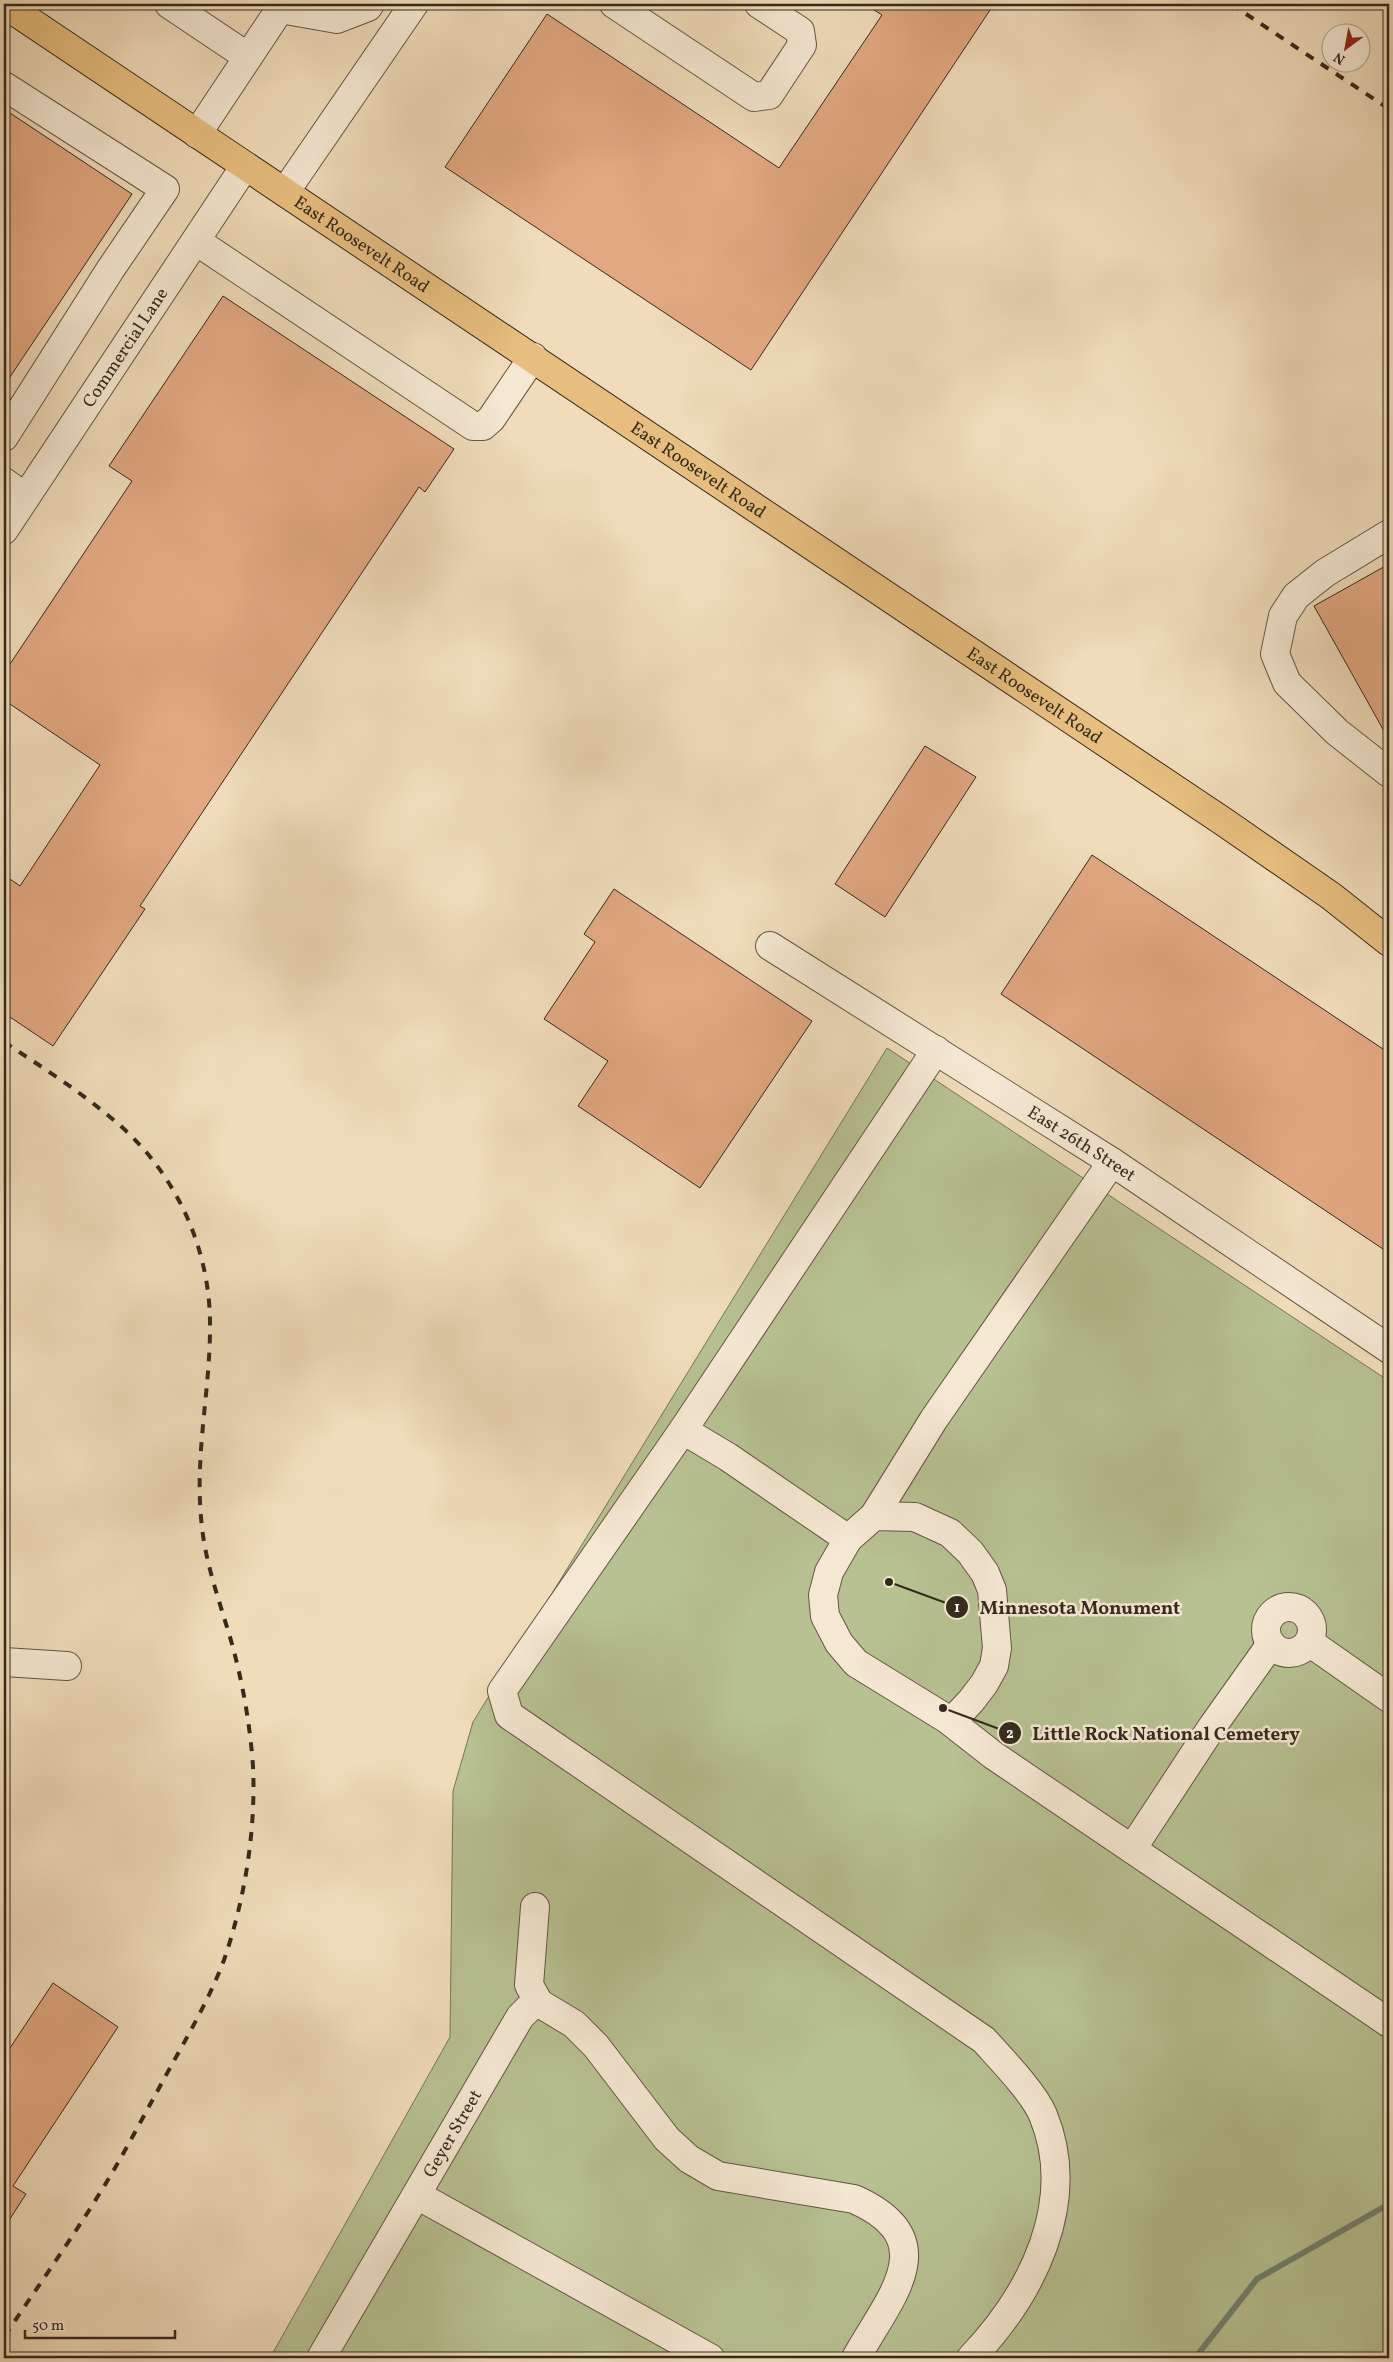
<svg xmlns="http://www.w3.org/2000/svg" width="1393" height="2362" viewBox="0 0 1393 2362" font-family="Vollkorn,serif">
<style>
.green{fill:#b7c192;stroke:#767657}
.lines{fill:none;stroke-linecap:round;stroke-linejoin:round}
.stream{stroke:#728272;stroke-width:6}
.building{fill:#e2a882;stroke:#342a1c}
.minor-casing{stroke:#635644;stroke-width:30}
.major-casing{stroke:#342a1c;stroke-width:30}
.minor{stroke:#f5e8d3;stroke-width:28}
.major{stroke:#e8be7e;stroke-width:28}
.rail{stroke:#342a1c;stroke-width:4;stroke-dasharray:9 9;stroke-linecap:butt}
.labels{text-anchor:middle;stroke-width:5;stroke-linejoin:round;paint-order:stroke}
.street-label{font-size:18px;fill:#342a1c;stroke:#f5e8d3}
.leader{fill:none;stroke:#342a1c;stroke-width:2}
.callout-dot{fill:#342a1c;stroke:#f5e8d3;stroke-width:2}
.mark-label{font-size:15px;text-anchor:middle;font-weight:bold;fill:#fff}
.callout-label{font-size:19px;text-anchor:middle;font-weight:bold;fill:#342a1c;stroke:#f5e8d3;stroke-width:5;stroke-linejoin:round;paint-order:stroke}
</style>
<rect width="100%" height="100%" fill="#f0dcbb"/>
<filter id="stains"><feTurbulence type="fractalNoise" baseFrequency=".004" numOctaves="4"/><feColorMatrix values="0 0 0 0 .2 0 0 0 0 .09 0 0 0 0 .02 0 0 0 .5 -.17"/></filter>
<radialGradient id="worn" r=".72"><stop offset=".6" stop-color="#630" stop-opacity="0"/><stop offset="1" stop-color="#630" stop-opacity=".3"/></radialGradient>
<!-- green -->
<path class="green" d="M887,1048L1389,1381V2358H270L450,2037L453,1791L473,1722Z"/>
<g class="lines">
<!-- stream -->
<path class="stream" d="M1195,2358L1257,2279L1389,2204"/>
</g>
<!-- building -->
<path class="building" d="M865,4H994L751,370L445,167L547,14L779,168L882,15Z
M4,109L132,194L4,386Z
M223,296L454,449L425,492L419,487L140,906L145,909L53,1046L4,1013V875L20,886L100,765L4,700V673L132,481L109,466Z
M1389,564V740L1314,606Z
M925,746L976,777L885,917L835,884Z
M1092,855L1389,1053V1240L1383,1249L1001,994Z
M614,889L812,1021L700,1188L578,1106L608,1061L544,1019L595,942L584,934Z
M53,1983L118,2027L13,2186L26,2194L4,2228V2057Z"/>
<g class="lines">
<!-- minor casing -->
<g class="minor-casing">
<g id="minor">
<path d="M169,4L248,57"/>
<path d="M614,4L754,97L769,95L802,45L800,31L759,4"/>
<path d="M4,86L165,189L110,270L4,437"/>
<path d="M197,134L280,9L337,19L368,7L370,4"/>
<path d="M285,192L414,4"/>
<path d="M196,241L473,426H483L491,419L533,357"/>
<path d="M4,482L25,497"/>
<path id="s1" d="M4,530L245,166"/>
<path d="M1389,534L1325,573L1296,596L1283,616L1275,654L1287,683L1337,732L1389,773"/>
<path id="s2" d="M770,946L1112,1162L1389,1349"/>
<path d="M683,1430L936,1050"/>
<path d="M874,1516L934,1419L1112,1162"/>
<path d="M848,1539L728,1457L683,1430L502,1691L509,1715L984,2040C1001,2059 1034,2093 1043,2115C1079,2202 1032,2294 971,2358"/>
<circle cx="1289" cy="1630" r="23"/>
<path d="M1309,1642L1389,1698"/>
<path d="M4,1662L67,1666"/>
<path d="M947,1719L957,1716L971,1701L984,1684L994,1666L997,1648L992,1590L985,1573L970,1552L950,1533L915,1517L874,1516L848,1539L829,1572L823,1595L825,1616L839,1643L856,1663L947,1719L993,1755L1389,2023"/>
<path d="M1132,1849L1212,1727L1271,1644"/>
<path d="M535,1907L529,1985L539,2003L574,2024L596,2046L667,2139L689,2159L718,2176L854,2199C947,2240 888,2299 856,2358"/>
<path d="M417,2195L710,2358"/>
<path id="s3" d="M321,2358L520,2017L529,2008L539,2003"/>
</g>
</g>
<!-- major casing -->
<g class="major-casing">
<g id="major">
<path id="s4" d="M4,4L1224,822L1331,896L1389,942"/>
</g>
</g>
<!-- minor -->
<use href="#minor" class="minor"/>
<!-- major -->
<use href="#major" class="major"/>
<!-- rail -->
<path class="rail" d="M1231,4L1389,109
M4,1042C42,1067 81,1092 116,1122C174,1171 209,1245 210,1321C211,1386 195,1451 201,1517C204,1561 220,1602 232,1644C243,1684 250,1725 253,1766C256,1830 245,1899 224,1960C207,2005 181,2047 158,2090C143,2117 128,2146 112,2173C79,2229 40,2283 4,2337"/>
</g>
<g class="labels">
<!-- street labels -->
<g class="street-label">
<text dy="6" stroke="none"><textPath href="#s4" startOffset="431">East Roosevelt Road</textPath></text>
<text dy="6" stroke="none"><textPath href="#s1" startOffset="219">Commercial Lane</textPath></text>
<text dy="6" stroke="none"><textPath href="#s4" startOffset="836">East Roosevelt Road</textPath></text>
<text dy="6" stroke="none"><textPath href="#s4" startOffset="1241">East Roosevelt Road</textPath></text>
<text dy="6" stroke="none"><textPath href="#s2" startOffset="369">East 26th Street</textPath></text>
<text dy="6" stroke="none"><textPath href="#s3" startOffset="260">Geyer Street</textPath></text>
</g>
</g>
<!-- callouts -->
<path class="leader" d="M889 1582L957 1607M943 1708L1010 1733"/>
<g class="callout-dot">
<circle cx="889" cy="1582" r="5"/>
<circle cx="943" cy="1708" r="5"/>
<circle cx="957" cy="1607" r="12"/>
<circle cx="1010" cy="1733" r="12"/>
</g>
<g class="mark-label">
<text x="957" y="1612">1</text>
<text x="1010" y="1738">2</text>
</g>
<g class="callout-label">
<text x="1080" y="1614">Minnesota Monument</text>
<text x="1166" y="1740">Little Rock National Cemetery</text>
</g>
<!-- margin -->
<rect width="1393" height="2362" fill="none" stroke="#f0dcbb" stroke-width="20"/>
<rect x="5" y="5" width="1383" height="2352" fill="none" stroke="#342a1c" stroke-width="2.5"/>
<rect x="10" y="10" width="1373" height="2342" fill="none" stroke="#342a1c"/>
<!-- north arrow -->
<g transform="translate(1346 48) rotate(212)"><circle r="24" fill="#f5e8d3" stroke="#a89c8a"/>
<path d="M0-4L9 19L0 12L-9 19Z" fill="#8f2418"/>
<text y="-8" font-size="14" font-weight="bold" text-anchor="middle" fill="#342a1c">N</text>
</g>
<!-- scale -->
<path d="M25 2330v8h150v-8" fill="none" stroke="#342a1c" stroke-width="2.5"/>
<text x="32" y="2330" font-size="15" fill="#342a1c" stroke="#f5e8d3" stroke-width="4" paint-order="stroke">50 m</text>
<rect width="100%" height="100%" filter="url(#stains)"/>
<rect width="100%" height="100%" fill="url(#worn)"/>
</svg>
